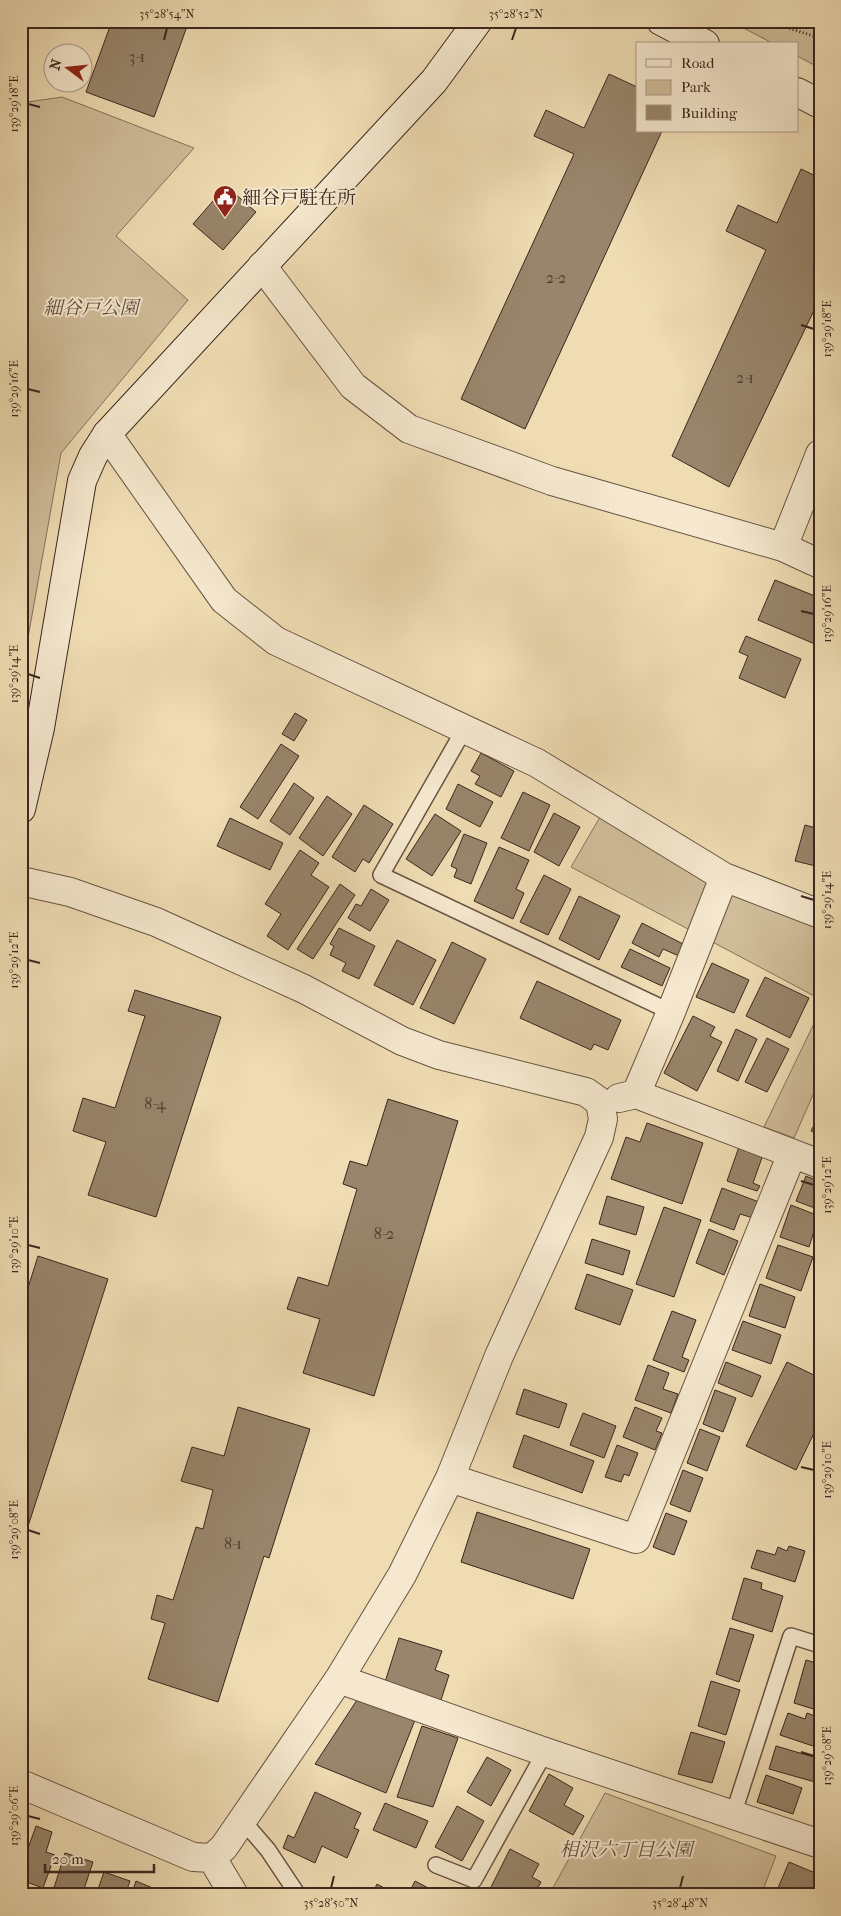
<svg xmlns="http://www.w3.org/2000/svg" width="841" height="1916" viewBox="0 0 841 1916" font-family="'IM FELL French Canon','Noto Serif JP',serif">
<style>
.green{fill:#d0bd9a;stroke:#85725c}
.building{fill:#98856b;stroke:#3a261e}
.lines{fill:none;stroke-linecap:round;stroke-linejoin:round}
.lane-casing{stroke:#675443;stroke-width:18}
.street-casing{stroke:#675443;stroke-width:30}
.secondary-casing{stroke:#3a261e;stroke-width:30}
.path{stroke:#3a261e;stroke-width:3;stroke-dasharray:1 2.5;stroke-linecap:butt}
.lane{stroke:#f5e8ce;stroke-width:15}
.street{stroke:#f5e8ce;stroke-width:28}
.secondary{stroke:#f5e8ce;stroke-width:28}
.ticks{fill:none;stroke:#3a261e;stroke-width:2}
.labels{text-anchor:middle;stroke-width:4;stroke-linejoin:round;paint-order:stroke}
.number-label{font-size:16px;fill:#523e31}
.poi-label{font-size:19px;fill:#3a261e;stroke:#f5e8ce;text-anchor:start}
.park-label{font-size:19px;font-style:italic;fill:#604c3d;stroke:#f5e8ce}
.neatline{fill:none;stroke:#3a261e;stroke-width:2}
.ticks-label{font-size:12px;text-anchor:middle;fill:#3a261e}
</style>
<rect width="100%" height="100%" fill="#efdcb3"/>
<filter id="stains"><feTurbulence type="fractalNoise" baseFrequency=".004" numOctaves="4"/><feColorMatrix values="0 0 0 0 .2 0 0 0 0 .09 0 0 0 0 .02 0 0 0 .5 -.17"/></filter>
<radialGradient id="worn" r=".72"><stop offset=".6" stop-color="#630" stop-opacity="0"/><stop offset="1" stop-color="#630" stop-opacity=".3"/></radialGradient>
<!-- green -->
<path class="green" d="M730,21H820V68L797,56V44H774Z
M62,97L194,148L116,236L188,300L61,453L21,677V103Z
M600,817L820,926V999L571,867Z
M820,1011V1079L794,1138L764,1127Z
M605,1793L776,1856L761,1895H549Z"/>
<!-- building -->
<path class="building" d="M112,21H189L154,117L86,92Z
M609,74L637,87V131H662L525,429L461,399L574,154L534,136L546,110L584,128Z
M801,169L820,178V298L729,487L672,456L766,250L726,231L738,205L777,223Z
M226,186L256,212L223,250L193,224Z
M775,580L820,598V633L815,644L758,620Z
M746,636L801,659L785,698L739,678L748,656L739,652Z
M295,713L307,720L294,741L282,734Z
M281,744L299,756L258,819L240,807Z
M481,753L514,771L501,797L475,784L480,776L471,771Z
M294,783L314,798L290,835L270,821Z
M458,784L493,802L480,827L446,809Z
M523,792L550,805L529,851L501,838Z
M327,796L352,814L323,856L299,838Z
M364,805L393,824L369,863L363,859L355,872L332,857Z
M554,813L580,827L559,866L534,852Z
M435,814L461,831L432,876L406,859Z
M230,818L283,843L270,870L217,846Z
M805,825L820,829V867L795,861Z
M464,834L487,843L471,884L454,877L457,869L451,866Z
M499,847L529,860L516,889L524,893L513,919L474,901Z
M300,850L319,863L311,875L329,887L288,950L267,936L281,914L265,904Z
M544,875L571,889L548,935L520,922Z
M340,884L355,895L313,959L297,949Z
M371,889L389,900L370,931L348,918L356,904L361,906Z
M579,896L620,916L599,960L559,939Z
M642,923L685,945L679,956L663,949L659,957L632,943Z
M339,928L375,946L359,979L342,971L346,963L330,955L334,946L330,944Z
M397,940L436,960L413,1005L374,985Z
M452,942L486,959L454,1024L420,1008Z
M630,949L670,968L662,986L621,967Z
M712,963L749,980L734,1013L696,997Z
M765,977L809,998L790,1038L746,1016Z
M537,981L621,1020L608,1050L594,1044L591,1050L520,1018Z
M135,990L221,1017L156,1217L88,1195L106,1142L73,1131L83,1098L115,1108L145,1016L128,1011Z
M693,1016L715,1027L710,1036L722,1042L697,1091L664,1073Z
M736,1029L757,1039L738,1081L717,1071Z
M767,1038L789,1049L767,1092L745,1082Z
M388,1099L458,1121L374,1396L303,1373L320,1319L287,1309L298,1277L328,1286L357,1189L343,1184L350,1161L367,1166Z
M820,1113V1135L811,1131Z
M647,1123L703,1143L682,1204L611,1179L626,1137L640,1142Z
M740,1144L764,1152L753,1183L760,1186L757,1191L727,1181Z
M806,1176L820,1182V1210L796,1201Z
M722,1188L759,1202L753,1218L740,1214L734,1230L710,1221Z
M607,1196L644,1207L636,1235L599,1224Z
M791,1205L819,1216L809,1247L780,1237Z
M664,1207L701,1220L674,1297L636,1284Z
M709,1229L738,1241L724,1275L696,1263Z
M592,1239L630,1251L623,1275L585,1263Z
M778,1245L813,1257L801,1291L766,1278Z
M38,1256L108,1279L21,1548V1310Z
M587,1274L633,1290L620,1325L575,1309Z
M760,1284L795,1297L785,1328L749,1316Z
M672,1311L696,1320L682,1357L689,1360L684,1372L653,1360Z
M743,1321L781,1335L771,1364L732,1350Z
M726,1362L761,1376L752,1397L718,1383Z
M787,1362L820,1378V1421L796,1470L746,1446Z
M648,1365L669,1373L663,1389L678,1394L671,1413L635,1400Z
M524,1389L567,1404L559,1428L516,1414Z
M715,1390L736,1398L723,1432L703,1424Z
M238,1407L310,1429L269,1558L264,1556L218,1702L148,1679L165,1623L151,1619L157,1595L173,1600L196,1527L203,1529L213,1490L181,1481L192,1447L224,1456Z
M635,1407L662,1418L656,1431L662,1433L655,1450L623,1437Z
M583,1413L616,1426L604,1458L570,1445Z
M700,1429L720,1437L707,1471L687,1463Z
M524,1435L594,1461L582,1493L513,1467Z
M617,1445L638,1453L629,1476L624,1474L621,1482L605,1477Z
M683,1470L703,1478L690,1512L670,1504Z
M477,1512L590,1549L573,1599L461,1562Z
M666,1513L687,1521L674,1555L653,1547Z
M789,1546L805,1551L795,1582L751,1568L757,1550L775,1555L778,1547L787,1551Z
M744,1578L762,1583L761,1589L783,1596L772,1632L732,1619Z
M820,1604V1617L816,1616Z
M730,1628L754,1635L739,1682L716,1674Z
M399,1638L442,1651L435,1670L449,1675L441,1700L385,1682Z
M806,1660L820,1664V1711L794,1703Z
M711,1681L740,1690L726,1735L698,1726Z
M357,1700L415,1720L386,1793L315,1764Z
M788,1713L805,1719L807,1713L820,1718L819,1748L780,1735Z
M422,1726L458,1738L433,1807L397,1797Z
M691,1732L725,1742L712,1783L678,1774Z
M776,1746L820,1759V1766L815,1782L769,1769Z
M487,1757L511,1770L491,1806L467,1792Z
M549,1774L573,1788L564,1805L584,1816L573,1835L529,1811Z
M766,1775L802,1788L793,1814L757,1802Z
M315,1792L361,1813L354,1828L359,1830L347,1858L322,1846L315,1863L283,1848L288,1835L294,1838Z
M385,1803L428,1821L416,1848L373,1830Z
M457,1806L484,1821L462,1861L435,1847Z
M36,1826L52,1832L46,1852L55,1855L43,1888L21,1880V1868Z
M21,1831L27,1833L21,1847Z
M510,1849L539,1864L532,1877L541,1882L534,1895H487Z
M65,1853L93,1862L82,1895H65L53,1891Z
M789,1862L820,1875L818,1895H775Z
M104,1872L130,1881L125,1895H96Z
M136,1881L155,1889L153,1895H131Z
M415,1881L434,1891L432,1895H408Z
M377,1884L397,1895H372Z"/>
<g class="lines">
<!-- lane casing -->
<g class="lane-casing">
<path id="lane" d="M465,728L381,875L671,1012
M733,1815L791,1636L820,1645
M243,1821L268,1850L298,1895
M436,1865L474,1880L545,1752"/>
</g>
<!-- street casing -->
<g class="street-casing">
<path id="street" d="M262,266L353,386L409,429L552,481L783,547L820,564
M107,434L224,600L276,641L537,763L724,877L820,914
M783,547L820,454
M21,881L70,892L156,922L304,989L402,1041L439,1055L586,1092L600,1102L603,1119L599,1137L499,1356L450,1478L402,1575L339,1679L224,1847L212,1858L193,1857L21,1784
M636,1094L671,1012L724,877
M619,1098L636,1094L820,1164
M450,1478L636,1539L792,1154
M339,1679L545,1752L820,1844
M212,1858L234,1895"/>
</g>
<!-- secondary casing -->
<g class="secondary-casing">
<path id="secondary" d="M661,21L705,44
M797,92L820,104
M21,809L40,728L82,481L93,456L107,434L434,81L478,21"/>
</g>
<!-- path -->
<path class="path" d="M766,21L820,38"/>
<!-- lane -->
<use href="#lane" class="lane"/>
<!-- street -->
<use href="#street" class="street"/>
<!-- secondary -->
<use href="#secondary" class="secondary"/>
</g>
<!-- ticks -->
<path class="ticks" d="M164,40L167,28M512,40L516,28M28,104L40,107M801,325L814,329M28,389L40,392M801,611L814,614M28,674L40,678M801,896L814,900M28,960L40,963M801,1181L814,1185M28,1245L40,1248M801,1467L814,1470M28,1530L40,1534M801,1752L814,1756M28,1816L40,1819M331,1888L334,1876M680,1888L683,1876"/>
<!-- icons -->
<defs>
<g id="civic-pin" transform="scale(1.25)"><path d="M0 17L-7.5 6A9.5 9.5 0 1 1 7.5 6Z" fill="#8f2418" stroke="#f5e8ce"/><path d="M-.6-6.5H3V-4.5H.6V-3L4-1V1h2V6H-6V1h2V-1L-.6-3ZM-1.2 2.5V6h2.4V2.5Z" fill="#fff"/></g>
</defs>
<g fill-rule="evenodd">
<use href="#civic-pin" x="225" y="197"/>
</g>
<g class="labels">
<!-- number labels -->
<g class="number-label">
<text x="137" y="62">3-1</text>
<text x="556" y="283">2-2</text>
<text x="745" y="383">2-1</text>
<text x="155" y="1109">8-4</text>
<text x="384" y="1239">8-2</text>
<text x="233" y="1549">8-1</text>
</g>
<!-- poi labels -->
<g class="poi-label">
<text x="242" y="204">細谷戸駐在所</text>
</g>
<!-- park labels -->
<g class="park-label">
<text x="91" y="314">細谷戸公園</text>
<text x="626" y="1856">相沢六丁目公園</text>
</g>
</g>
<!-- margin -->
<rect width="841" height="1916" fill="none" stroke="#efdcb3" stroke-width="55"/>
<!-- legend -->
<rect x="636" y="42" width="162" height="90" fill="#f5e8ce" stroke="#aa9a88"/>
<rect x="646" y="59" width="25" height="8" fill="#f5e8ce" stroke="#aa9a88"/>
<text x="681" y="68" font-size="15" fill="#3a261e">Road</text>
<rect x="646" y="80" width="25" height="15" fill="#d0bd9a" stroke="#aa9a88"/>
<text x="681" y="92" font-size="15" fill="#3a261e">Park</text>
<rect x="646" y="105" width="25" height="15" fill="#98856b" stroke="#aa9a88"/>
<text x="681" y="118" font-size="15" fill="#3a261e">Building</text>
<!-- north arrow -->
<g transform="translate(68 68) rotate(286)"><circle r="24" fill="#f5e8ce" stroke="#aa9a88"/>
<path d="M0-4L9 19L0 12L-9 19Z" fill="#8f2418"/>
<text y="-8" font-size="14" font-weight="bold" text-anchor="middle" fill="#3a261e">N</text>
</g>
<!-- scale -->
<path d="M45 1864v8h109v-8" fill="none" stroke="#3a261e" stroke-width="2.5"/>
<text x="52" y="1864" font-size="15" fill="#3a261e" stroke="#f5e8ce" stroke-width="4" paint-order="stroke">20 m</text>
<rect x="28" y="28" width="786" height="1860" class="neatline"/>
<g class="ticks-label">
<text x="167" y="18">35°28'54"N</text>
<text x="516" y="18">35°28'52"N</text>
<text transform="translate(14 104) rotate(-90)" y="4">139°29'18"E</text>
<text transform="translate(827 329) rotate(-90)" y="4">139°29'18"E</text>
<text transform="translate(14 389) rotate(-90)" y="4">139°29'16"E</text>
<text transform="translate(827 614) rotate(-90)" y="4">139°29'16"E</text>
<text transform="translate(14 674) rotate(-90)" y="4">139°29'14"E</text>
<text transform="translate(827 900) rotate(-90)" y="4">139°29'14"E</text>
<text transform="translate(14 960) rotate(-90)" y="4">139°29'12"E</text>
<text transform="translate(827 1185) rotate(-90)" y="4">139°29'12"E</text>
<text transform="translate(14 1245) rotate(-90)" y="4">139°29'10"E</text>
<text transform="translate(827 1470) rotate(-90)" y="4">139°29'10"E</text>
<text transform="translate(14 1530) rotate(-90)" y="4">139°29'08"E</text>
<text transform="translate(827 1756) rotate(-90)" y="4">139°29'08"E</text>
<text transform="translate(14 1816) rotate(-90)" y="4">139°29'06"E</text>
<text x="331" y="1907">35°28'50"N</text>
<text x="680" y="1907">35°28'48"N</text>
</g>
<rect width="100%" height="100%" filter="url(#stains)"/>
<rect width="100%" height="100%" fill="url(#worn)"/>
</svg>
